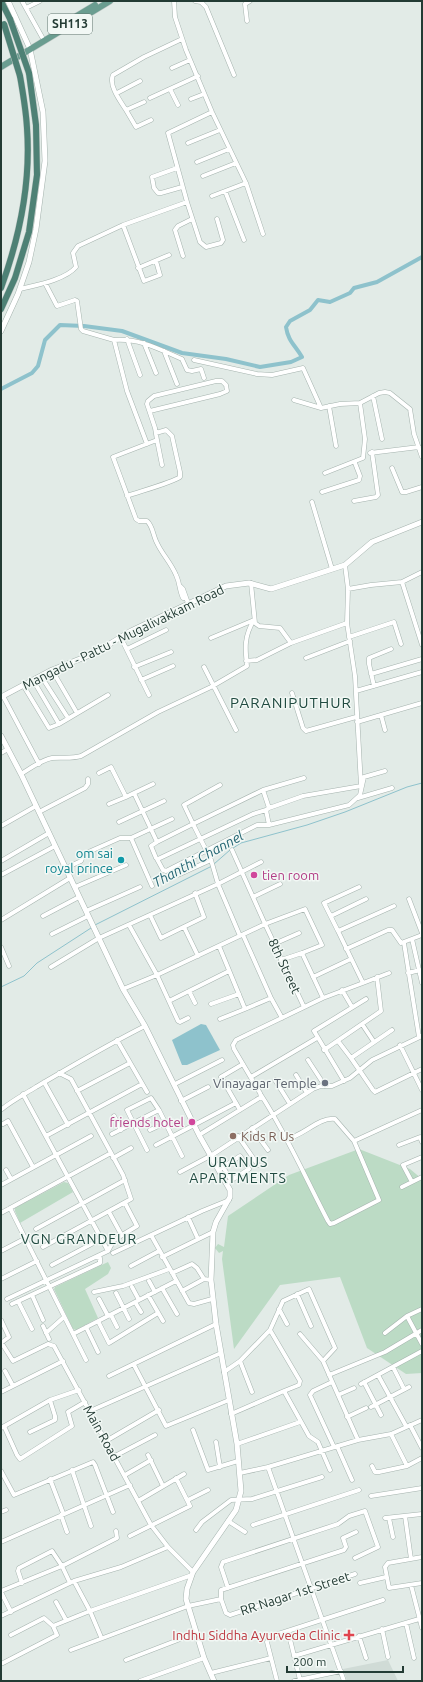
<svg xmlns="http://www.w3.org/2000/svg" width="423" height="1682" viewBox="0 0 423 1682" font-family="Ubuntu,sans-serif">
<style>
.built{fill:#d0dbd6}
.green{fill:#bcdbc5}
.water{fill:#8ec2cc}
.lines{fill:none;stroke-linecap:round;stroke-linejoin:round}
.stream{stroke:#8ec2cc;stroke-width:1}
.canal{stroke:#8ec2cc;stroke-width:4}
.minor-casing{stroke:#a5b3ae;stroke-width:5}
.tertiary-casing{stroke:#a5b3ae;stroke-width:6}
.primary-casing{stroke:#c1c8c6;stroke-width:7}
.trunk-casing{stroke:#c1c8c6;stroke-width:7}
.minor{stroke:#fff;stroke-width:4}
.tertiary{stroke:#fff;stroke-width:5}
.primary{stroke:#6a9d90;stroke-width:6}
.trunk{stroke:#4e8175;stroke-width:6}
.trunk-bridge-casing{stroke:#c1c8c6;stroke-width:7;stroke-linecap:butt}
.trunk-bridge{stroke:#4e8175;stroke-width:6}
.culture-dot{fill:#0f9aa8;stroke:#f2f8f5;stroke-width:1.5}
.hotel-dot{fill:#d1479c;stroke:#f2f8f5;stroke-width:1.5}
.worship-dot{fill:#6b7280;stroke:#f2f8f5;stroke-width:1.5}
.education-dot{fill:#8d6e63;stroke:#f2f8f5;stroke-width:1.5}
.health-dot{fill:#e0444e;stroke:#f2f8f5;stroke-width:1.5}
.labels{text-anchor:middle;stroke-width:3;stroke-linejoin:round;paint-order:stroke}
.shield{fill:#f2f8f5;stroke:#61746e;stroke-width:1}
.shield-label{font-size:12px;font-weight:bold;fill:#233b34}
.street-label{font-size:13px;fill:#233b34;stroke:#f2f8f5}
.culture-label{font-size:13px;fill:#0d838f;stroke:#f2f8f5;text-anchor:end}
.hotel-label{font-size:13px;fill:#b23c85;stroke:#f2f8f5;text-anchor:start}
.worship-label{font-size:13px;fill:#5b616d;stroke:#f2f8f5;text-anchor:end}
.education-label{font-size:13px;fill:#785e54;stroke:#f2f8f5;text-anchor:start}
.health-label{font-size:13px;fill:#be3a42;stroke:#f2f8f5;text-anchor:end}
.water-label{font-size:14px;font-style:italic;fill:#226472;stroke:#f2f8f5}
.neighbourhood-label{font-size:14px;letter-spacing:1px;fill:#214b41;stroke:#f2f8f5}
.quarter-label{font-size:15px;letter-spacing:1px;fill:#214b41;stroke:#f2f8f5}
</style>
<rect width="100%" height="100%" fill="#e2ebe7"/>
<!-- built -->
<path class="built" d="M388,1660L398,1681H347L343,1669Z"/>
<!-- green -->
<path class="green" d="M359,1149L410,1169L422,1179V1373L406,1374L367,1348L340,1277L280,1285L234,1349L222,1259L223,1251L219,1253L215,1248L218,1244L224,1247L228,1216L289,1175Z
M64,1182L68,1183L73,1192L20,1223L15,1211V1208Z
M108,1262L111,1268L108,1274L85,1289L98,1318L76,1330L73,1329L54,1289L55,1287Z"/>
<!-- water -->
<path class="water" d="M201,1024L206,1025L220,1050L187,1065H182L172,1040Z"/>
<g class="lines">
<!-- stream -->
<path class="stream" d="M214,864L230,850L241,843L307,825L345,812L407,787L422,783
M95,925L212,866
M1,987L24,976L37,963L91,928"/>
<!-- canal -->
<path class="canal" d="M1,389L32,373L38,366L45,340L60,325L84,326L122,331L182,353L226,359L260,367L291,362L302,357C295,345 288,341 286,327L290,321L310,310L318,300L330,302L350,293L354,288L377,282L422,257"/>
<!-- minor casing -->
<g class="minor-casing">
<path id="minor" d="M22,1L42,37
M174,1L175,17L186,50L212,112L246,183L212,196
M195,1L201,2L206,7L234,75
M26,8L40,1
M247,21L245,4L250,1
M172,68L190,60
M170,89L178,105
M117,93L140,81
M150,98L198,76
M191,99L204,94
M144,102L126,110C121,102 108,85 113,75L144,57L182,39
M126,110L136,127L151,120
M188,143L220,130
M197,162L229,149
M177,168L152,177L154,188L158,193H161L182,187
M203,176L236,163
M246,183L263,234
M225,191L244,240
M187,202L168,133L212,112
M123,225L144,281L160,275L156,261
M183,256L175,230L178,226L192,219
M138,268L169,255
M45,283L57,306L75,300L77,301L81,329L83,331L114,340L127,391L147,444
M20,289C36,285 65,280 76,267L73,253L78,246L123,225L187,202L200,242L206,247L221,243L223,240L217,219
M127,339L140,375
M114,340C139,338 159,349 182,359L187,370L192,371L201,369L204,378
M144,343L156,373
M164,351L177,384
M194,360L257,374L272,375L303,368L321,408
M373,396L382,439
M294,400L321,408L340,404L360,403L379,393L385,392L390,393L410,409L414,434L422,457
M329,406L336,446
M150,411L220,394L227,391L226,385L222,381H216L154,396L148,401L147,404L155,428L157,440L113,457L136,519L139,521H147C153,526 153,536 157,543C162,554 171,563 176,575C180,583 179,590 183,598H186
M157,440L162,465
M370,453L419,447
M392,468L402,492H406L422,487
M325,473L363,458L365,439L360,403
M322,492L359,480L360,476L355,463
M127,496C138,492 174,482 180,477V472L172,436L166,430L156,433
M354,501L376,497L378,495L372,452
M312,502L332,569
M345,565L348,589L371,585L402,582L422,572
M402,582L422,645
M251,583L255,623L259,626L280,628L291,643
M180,586L183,589L188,603
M349,637L394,622L401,644
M121,638L149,695
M211,638L254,620
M127,649L166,630
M306,658L350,641
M246,661L257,660L291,643L347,623
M134,667L171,652
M204,667L236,730
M52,670L77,713
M371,674L422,659
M41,676L68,718
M33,680L59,724L108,695
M141,680L173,666
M23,685L49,728L59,724
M374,686L369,664V658L391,649
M356,691L422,672
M292,693L303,728L306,731L356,717
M3,696L39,764
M381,715L385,730
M357,722L422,703
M1,753L8,749
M99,773L111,767L126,797L134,793L157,842L193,824L211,860
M21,774C31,768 41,760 52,758C62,757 71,759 81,756L158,712L211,687L247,666C245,648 244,636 254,620
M220,785L184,805L193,824L263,790L269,808L303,796L361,786L355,676L347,623L348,589
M263,790L304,778
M134,793L153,784
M358,798L392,788
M109,804L126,797
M39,812L85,788L88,784V779
M119,822L164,801
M269,825L349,805L360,795L364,777L385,771
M1,826L36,806
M157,842L151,846L156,858L158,859L253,814L266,810
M157,859L163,870L166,871L257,825H269L266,810L269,808
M1,861L49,833
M66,868L81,861L84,854L120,838H131
M1,875L55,846
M152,886L131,838L172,819
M75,887L126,865
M359,887L324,903L338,931L394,906
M253,897L280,884
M409,899L422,933
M86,911L140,887
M150,915L161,938L204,917L195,893
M43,916L79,897
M331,916L366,899
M1,920L70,878
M129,925L157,975L178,1021L180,1022L188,1018
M184,927L198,956
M52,934L88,916
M240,936L218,884L261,862
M412,939L422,983
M404,943L419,1037
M274,944L299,933
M219,946L245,1009L271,998L243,935
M1,947L9,966
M346,949L388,930H392L401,943L422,935
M302,953L322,945L305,909L265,924L304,1007
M281,960L302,953L323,998
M51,967L99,938L218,884L211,860L178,875
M408,973L420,970
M313,977L351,959
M363,983L389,973
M123,989L157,975L265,924L232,850
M342,990L352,1007
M189,991L195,1003
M271,998L282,1018
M169,1001L229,971
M211,1004L239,994
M220,1019L245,1009
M362,1024L374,1042
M392,1030L351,1058L373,1090L375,1092L422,1069
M117,1040L147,1092
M338,1041L351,1058
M400,1045L422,1090
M324,1050L381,1011L377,977
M308,1060L325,1086
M296,1075L307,1093
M251,1077L317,1038
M275,1080L290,1104
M344,1081L314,1031L366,999
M44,1082L68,1125
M175,1084L222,1060
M77,1091L130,1063
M23,1094L108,1251
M261,1095C287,1135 306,1179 328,1221L330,1224L334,1223L379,1200L354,1141L335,1119C318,1117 304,1136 286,1139
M181,1101L208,1087
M2,1109C13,1100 25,1094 36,1087C72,1066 107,1045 145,1026
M240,1110L221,1077L243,1064
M114,1116L121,1130
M3,1124L8,1121L33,1167
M252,1128L268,1150
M150,1130L165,1123
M112,1134L159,1110
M199,1135L261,1097L260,1093L234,1049L233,1045L236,1040L323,998L363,983L338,931
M46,1136L142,1084
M238,1136L258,1165
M354,1141L422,1110
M156,1145L236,1103
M399,1145L420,1137L422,1142
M147,1150L127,1110L151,1098L159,1110L182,1156
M113,1158L131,1148
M223,1167L231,1180
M220,1169L240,1156L249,1169L227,1183
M6,1170L11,1179
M180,1172L212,1155L313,1089L321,1086H332L350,1078L372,1060L422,1036
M412,1182L403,1165L422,1157
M1,1185L91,1136
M402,1187L422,1177
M10,1208L86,1360
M109,1212L121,1234
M1,1213L111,1153
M188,1217L198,1239
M36,1229L125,1180
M151,1235L189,1303L194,1304L212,1299
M43,1247L131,1199L123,1175L71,1079L59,1073
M1,1251L26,1238
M113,1253L202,1211L229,1200
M162,1257L213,1232
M52,1265L101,1239
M131,1266L159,1251
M172,1273L192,1264L197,1268L204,1279L211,1280
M1,1279L37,1261
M149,1281L155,1292
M132,1287L139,1300
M162,1288L177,1314
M182,1291L204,1279
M94,1292L123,1286L169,1269
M116,1293L129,1319
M297,1294L311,1326
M32,1295L43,1320
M148,1295L163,1321
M7,1299L108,1251L114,1240L137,1226L125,1203
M99,1299L108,1316
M18,1301L32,1329
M135,1302L141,1312
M12,1304L100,1263V1258L96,1257
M279,1309L287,1324
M111,1315L117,1327
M407,1316L422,1309
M1,1320L9,1337L1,1343
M98,1321L109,1343L158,1313
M43,1326L49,1339
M86,1327L98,1352
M270,1330L300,1381L299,1385L284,1391
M46,1333L64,1317
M385,1333L407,1316L422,1344
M73,1334L176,1281
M300,1334L323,1361L358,1440
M1,1342L13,1361L48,1344L54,1346L151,1525L168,1547L193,1572
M240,1361L252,1392
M134,1365L166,1426L229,1400
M393,1367L404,1389
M5,1371L13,1386
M224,1372L240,1361L270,1330L283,1301L309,1289L335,1348L323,1361
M329,1375L385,1352L422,1330
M378,1375L406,1426
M109,1376L216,1324
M332,1382L313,1391L310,1395L334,1447
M364,1382L381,1415
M361,1384L422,1351
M1,1392L63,1361
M338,1395L354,1388
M371,1407L409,1387
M90,1411L221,1353
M231,1414L284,1391L309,1436L318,1442L330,1470
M347,1417L366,1408
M410,1425L422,1448
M4,1426L17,1455L20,1459L72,1426L68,1412L85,1402
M1,1428L50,1400L79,1390
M193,1430L208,1470L238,1461
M30,1432L55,1420V1416L50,1400
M391,1434L407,1466
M106,1441L159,1410
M216,1442L220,1467
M237,1444L300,1422
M337,1446L352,1480
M148,1455L163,1486
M115,1456L155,1435
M372,1466L375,1472H379L407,1466L422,1458
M268,1467L344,1681
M72,1470L91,1526
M1,1471L14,1495L93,1462L95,1465L113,1512
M240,1473L268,1467L358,1440L391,1434L422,1420
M125,1475L151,1460
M50,1479L63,1513
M371,1496L422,1488
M188,1500L208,1490
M138,1501L184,1474
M1,1512L6,1510
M61,1515L67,1532
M405,1516L411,1559
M385,1518L422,1514
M389,1518L393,1537
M228,1521L245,1532
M253,1525L359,1490
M196,1530L202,1522L231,1500L252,1499L322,1477
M130,1536L190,1506L176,1478
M1,1542L130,1485
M422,1557L388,1563L385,1567L389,1588L422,1583
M355,1574L230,1615L226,1613L221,1599V1590L344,1550L346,1547L343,1538L356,1532
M74,1581L90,1611L192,1575
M22,1583L18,1571L19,1568L52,1551L62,1566L117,1538L116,1531
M360,1583L386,1577
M411,1585L422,1628
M228,1588L221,1567L223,1562L338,1524L349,1516L365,1511L378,1547L355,1558
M1,1591L62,1566L70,1583
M1,1592L11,1612
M56,1602L66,1620
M1,1616L74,1581L121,1567L168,1547
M406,1623L414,1658
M382,1629L388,1657
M288,1631L300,1680
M11,1635L44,1618L53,1626
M359,1636L366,1658
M71,1650L188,1606L221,1599
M294,1656L419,1619
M126,1660L196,1633
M3,1663L57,1635L53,1626L90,1611L101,1637
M211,1673L271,1658
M140,1681L204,1658
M277,1681L267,1642L269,1637L383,1600
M294,1681L341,1671"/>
</g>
<!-- tertiary casing -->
<g class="tertiary-casing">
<path id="tertiary" d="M1,331L18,294L29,262L36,229L45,161L43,112L30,49L8,1
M1,697L52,670L95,653L131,631L226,586L249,583L271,589L345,565L372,542L422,522
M1,736L21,774L123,989L145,1026L199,1135L230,1190V1197L216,1222L213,1232L211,1280L216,1324L237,1444L241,1491L236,1510L193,1572L187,1589L186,1599L204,1658L214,1681"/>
</g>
<!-- primary casing -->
<g class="primary-casing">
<path id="primary" d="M60,26L95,5
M1,67L110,1"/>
</g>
<!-- trunk casing -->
<g class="trunk-casing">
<path id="trunk" d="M1,1L10,19
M1,288C20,236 31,183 27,128C26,110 23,93 20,76
M1,309L15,278L29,232L37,175L36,125L29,73"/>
</g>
<!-- minor -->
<use href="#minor" class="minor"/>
<!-- tertiary -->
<use href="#tertiary" class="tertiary"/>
<!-- primary -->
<use href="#primary" class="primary"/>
<!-- trunk -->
<use href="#trunk" class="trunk"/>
<!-- trunk-bridge casing -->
<g class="trunk-bridge-casing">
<path id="trunk-bridge" d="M10,19L29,73
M4,24L20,76"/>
</g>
<!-- trunk-bridge -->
<use href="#trunk-bridge" class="trunk-bridge"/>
</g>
<!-- markers -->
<circle class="culture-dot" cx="121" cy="860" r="4"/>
<g class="hotel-dot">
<circle cx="254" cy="875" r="4"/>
<circle cx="192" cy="1122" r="4"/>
</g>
<circle class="worship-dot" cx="325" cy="1083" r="4"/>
<circle class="education-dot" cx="233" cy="1136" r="4"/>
<path class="health-dot" d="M347 1629h4v4h4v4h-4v4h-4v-4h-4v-4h4z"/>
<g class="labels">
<!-- shield labels -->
<rect class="shield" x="48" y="14" width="44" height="20" rx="3"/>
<g class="shield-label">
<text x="70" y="28">SH113</text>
</g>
<!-- street labels -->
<g class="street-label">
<text transform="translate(123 637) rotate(-26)" y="5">Mangadu - Pattu - Mugalivakkam Road</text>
<text transform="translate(285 966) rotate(65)" y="5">8th Street</text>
<text transform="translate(102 1433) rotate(61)" y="5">Main Road</text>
<text transform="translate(295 1593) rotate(-18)" y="5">RR Nagar 1st Street</text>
</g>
<!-- culture labels -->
<g class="culture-label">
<text x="113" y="858">om sai<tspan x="113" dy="15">royal prince</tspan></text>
</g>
<!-- hotel labels -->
<g class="hotel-label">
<text x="262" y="880">tien room</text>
<text x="184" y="1127" text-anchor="end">friends hotel</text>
</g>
<!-- worship labels -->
<g class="worship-label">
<text x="317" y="1088">Vinayagar Temple</text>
</g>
<!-- education labels -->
<g class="education-label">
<text x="241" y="1141">Kids R Us</text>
</g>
<!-- health labels -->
<g class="health-label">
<text x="340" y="1640">Indhu Siddha Ayurveda Clinic</text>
</g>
<!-- water labels -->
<g class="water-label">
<text transform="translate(198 859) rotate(-29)" y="5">Thanthi Channel</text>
</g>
<!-- neighbourhood labels -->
<g class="neighbourhood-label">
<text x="238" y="1167">URANUS<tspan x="238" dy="16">APARTMENTS</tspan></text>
<text x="79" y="1244">VGN GRANDEUR</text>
</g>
<!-- quarter labels -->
<g class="quarter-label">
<text x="291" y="708">PARANIPUTHUR</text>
</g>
</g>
<!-- border -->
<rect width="423" height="1682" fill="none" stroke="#233b34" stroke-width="4"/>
<!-- scale -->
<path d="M287 1666v6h116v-6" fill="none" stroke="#233b34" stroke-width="2"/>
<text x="293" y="1666" font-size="12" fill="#233b34" stroke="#f2f8f5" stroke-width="3" paint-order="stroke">200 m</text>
</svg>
